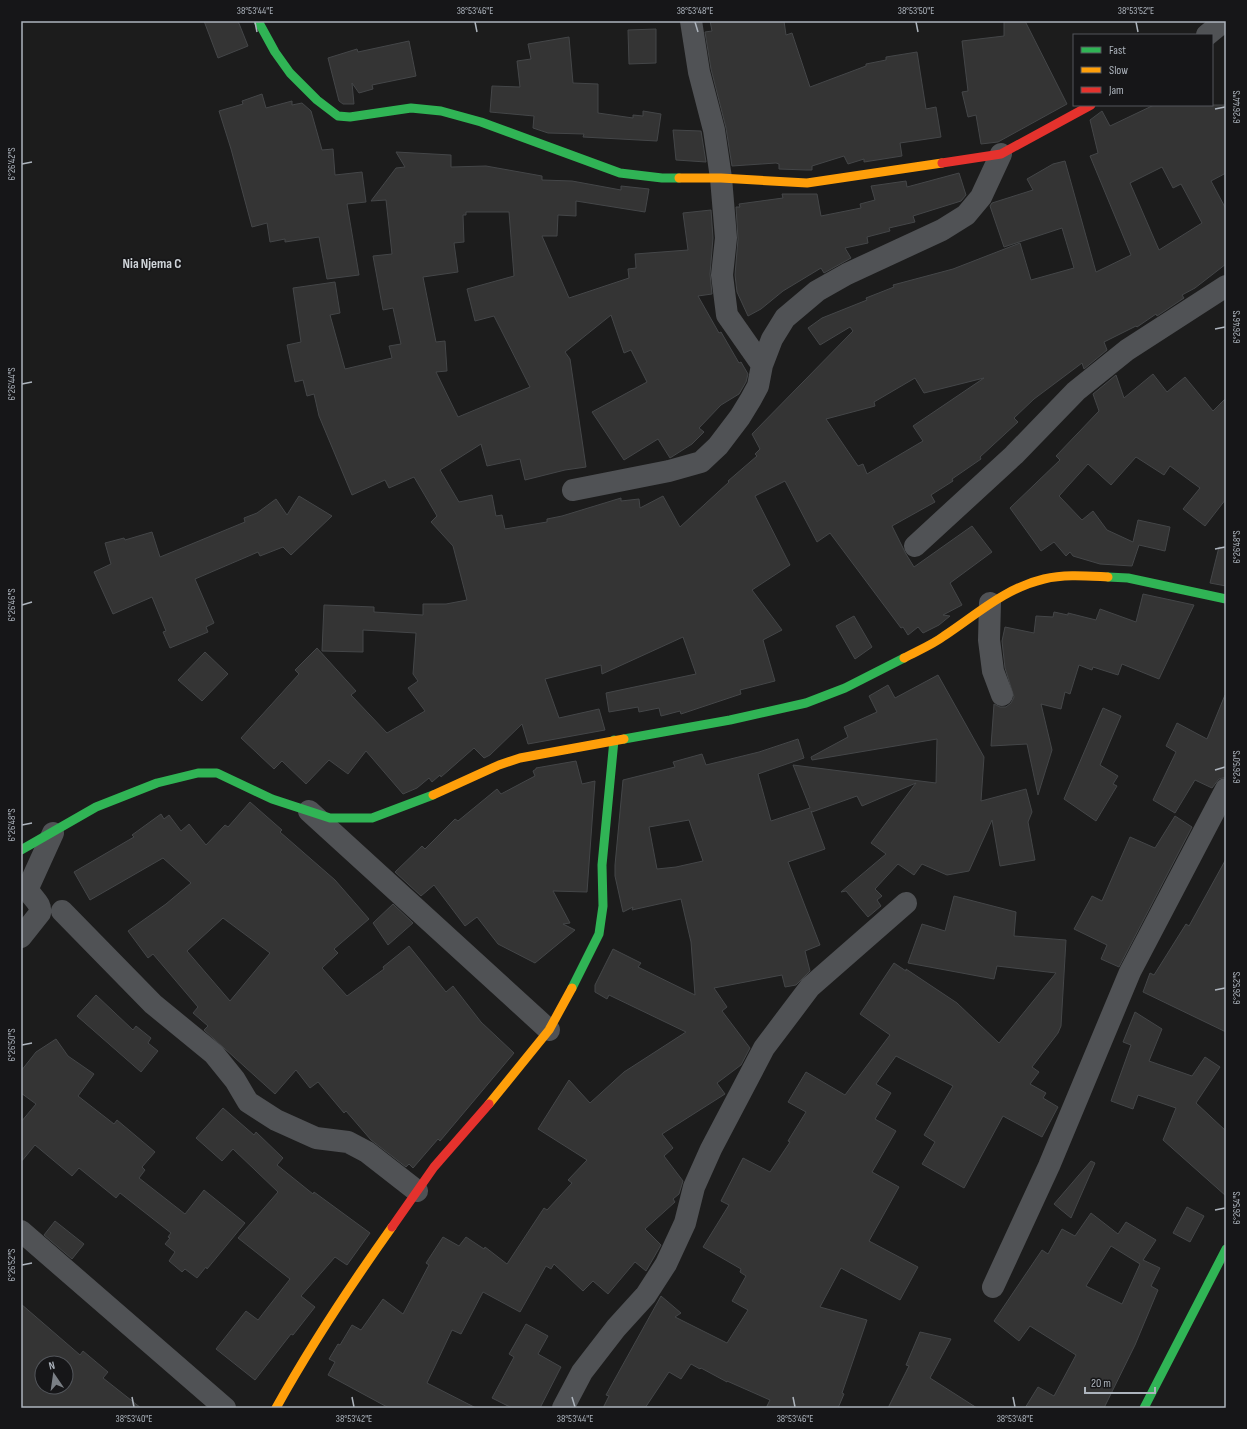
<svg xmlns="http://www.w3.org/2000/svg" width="1247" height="1429" viewBox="0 0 1247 1429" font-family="'Sofia Sans Condensed',sans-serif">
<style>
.building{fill:#343434;stroke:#444648;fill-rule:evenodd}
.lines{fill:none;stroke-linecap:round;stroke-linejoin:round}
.street{stroke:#505255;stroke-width:22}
.fast{stroke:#30b455;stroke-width:9}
.slow{stroke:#ff9f0a;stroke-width:9}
.jam{stroke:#e5322d;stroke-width:9}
.ticks{fill:none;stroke:#adb4bd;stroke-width:1.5}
.labels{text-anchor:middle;stroke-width:3;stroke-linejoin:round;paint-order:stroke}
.quarter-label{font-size:14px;font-weight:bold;fill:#ced3d8;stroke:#161618}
.neatline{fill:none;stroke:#adb4bd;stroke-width:1.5}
.ticks-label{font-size:10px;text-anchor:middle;fill:#adb4bd}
</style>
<rect width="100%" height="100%" fill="#1c1c1c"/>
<!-- building -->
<path class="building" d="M204,21H238L248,46L218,58Z
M710,21H784L786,35L792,33L810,87L866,66V64L886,60V57L917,52L926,109L936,107L941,137L900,143L902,156L864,162V159L848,164L844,156L812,166V170H806L779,169V164L776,163L732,166L726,128L711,69L705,32L712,31Z
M1004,21H1025L1067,104L998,142L981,144L976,115L968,117L962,92L968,91L962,41L1004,36Z
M656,29V63L629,64L628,30Z
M569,37L573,83L598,84V113L633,118V115L643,116V111L661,114L657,141L583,137L584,134L548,133L533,128L534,116L490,112L492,86L520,87L517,61L531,59L528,44Z
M409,41L416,76L372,85L373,89L359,93L352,83L354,104H343L339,101L328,58L357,49L358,52Z
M262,94L266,108L292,101V105L302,103L311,111L322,150L333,149L335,175L362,172L366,202L347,204L359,275L327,279L319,237L285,242V239L270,242L267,223L252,227L231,149L219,111L243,104L242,101Z
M1154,105H1226V173L1211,181L1226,209V264L1195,288L1182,295L1184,298L1157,316L1156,314L1137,327L1136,326L1104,342L1107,350L1084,369L1082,363L1034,399L1014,418L1018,422L980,457L981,459L952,479L953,481L931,495L935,502L892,526L906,554L914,567L972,526L992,552L950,583L962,605L943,615L950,616L939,625L923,633L918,627L908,635L903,627L901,628L830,533L817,542L785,481L755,496L790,565L752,590L782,630L763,640L775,681L740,690L741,694L681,714L680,711L661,716L659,708L639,712L638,707L609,712L606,693L696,674L683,637L602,674L601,665L545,679L559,718L599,709L605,730L528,744L522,724L490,755L484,758L474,748L441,777L440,775L432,782L429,778L417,788L403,794L366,751L348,774L329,760L306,784L282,761L274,769L241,738L299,674L295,670L317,648L356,691L351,695L387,733L425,711L408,688L418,681L413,674L416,633L363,630V652L322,651L324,605L374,607V612L423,615V604H446L467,600L453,546L431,522L437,516L414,477L389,488L385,480L352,495L319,416L314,394L307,396L303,380L295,382L287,345L301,342L293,288L335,282L340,313L330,315L345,369L392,358L389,346L401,344L393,308L383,310L373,256L392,254L386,200L371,201L396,168L405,167L396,152L451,155V167L486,166L542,176V180L572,181L621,190V186L649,189L645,212L576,201V216L558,215L557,236H542L569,298L629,278L628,269L636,268L635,254L688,250L683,213L711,210L713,238L710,274L712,294L698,296L719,333L721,332L739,363L741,362L748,374L746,382L739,394L721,405L699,428L704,432L692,444L670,458L658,439L624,460L592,412L647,382L631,350L624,353L611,315L565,352L570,359L586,467L565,470L525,480L520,459L487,466L481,444L440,470L459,502L492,495L496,516L502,515L505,529L547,522V519L562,516L621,498V501L639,499L640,508L663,496L680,527L729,482L728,481L757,456L755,454L760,449L752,434L853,331L850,327L820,345L808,328L822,318L867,300L866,298L894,287L893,285L953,269L1020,243L1031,280L1074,268L1062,228L1004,247L990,206L992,203L1033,190L1027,179L1053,164L1065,161L1096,272L1131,255L1090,156L1098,153L1090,120L1102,111L1110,126ZM1162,167L1173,188L1181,184L1202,223L1159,250L1130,183ZM466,212H509L514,276L467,289L475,321L494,316L530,387L458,417L436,372L447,371L445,341L436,342L423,277L458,272L454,243L464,242L463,215H466ZM915,378L924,393L984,378L913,426L923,441L867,474L863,464L858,466L826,419L875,406L874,402Z
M673,130L701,131L706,162L676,160Z
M959,173L966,195L961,201L913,216L915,222L889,228L890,231L867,237L868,243L845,248L851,258L824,273L821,268L783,291L761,309L748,316L737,292L735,275L738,239L736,207H740L739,204L783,198L782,194H817L821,216L861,208L860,204L875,200L871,186L906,181L907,187Z
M1153,374L1167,392L1185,377L1213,411L1226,398V499L1205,526L1183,509L1200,488L1170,466L1164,475L1136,457L1111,485L1088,464L1059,496L1082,520L1093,511L1107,530L1133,542L1138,520L1170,527L1165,551L1139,545L1132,566L1100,564L1073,556L1070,552L1066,556L1054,542L1041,551L1010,508L1060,460L1056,456L1099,411L1093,394L1116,375L1124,398Z
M299,496L332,516L291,555L283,547L260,556L258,552L195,579L214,623L206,627L208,632L170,648L163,632L166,631L152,597L113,614L94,572L111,564L105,543L124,538L125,540L152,532L160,557L245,522L244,518L257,513L276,499L287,515Z
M1219,547L1226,548V586L1210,583Z
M1143,594L1194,605L1159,679L1122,664L1118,675L1093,667L1092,670L1079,665L1070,694L1065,692L1061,709L1041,704L1052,750L1038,795L1027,744L991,746L994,704L1000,707H1006L1011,703L1014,697L1005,668L1002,641L1005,627L1034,633L1036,616L1053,617L1054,612L1068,615V613L1096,620L1100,609L1136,622Z
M854,616L872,647L855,659L836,626Z
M205,652L228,674L202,701L178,680Z
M938,675L984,757L981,801L1026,789L1032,812L1028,822L1035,860L1000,866L992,820L969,871L947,875L922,864L914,875L898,864L875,889L882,896L877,900L881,906L868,917L846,891L841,892L886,854L871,843L916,783L862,806L857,796L812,812L811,811L825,849L788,862L820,945L805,951L810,971L796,985L785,987L782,975L714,988L727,1007L722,1011L750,1048L741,1065L717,1083L725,1094L662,1134L673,1148L664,1156L683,1181L679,1194L673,1199L675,1202L645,1229L661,1245L646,1271L635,1262L608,1294L593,1281L583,1291L554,1264L551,1269L546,1266L520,1312L483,1292L461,1334L452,1330L427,1383L476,1408H389L328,1375L335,1362L329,1359L338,1344L340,1345L352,1325L361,1330L383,1299L403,1314L429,1265L426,1263L443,1237L459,1246L466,1237L484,1249L485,1247L507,1264L544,1208L547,1210L572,1183L568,1180L587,1160L538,1129L569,1080L590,1103L624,1072L686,1032L609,995L607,999L595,992V985L613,949L641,963L638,967L695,995L691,942L681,899L632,910L633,907L623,912L615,876V865L623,780L675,767L673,762L702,754L706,765L759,752L798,739L804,758L758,774L771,821L810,808L793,765L936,783L937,739L812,760L811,757L848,737L844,727L877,712L869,696L888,685L895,698ZM689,820L703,861L676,867L657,869L649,827Z
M1225,695L1226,777L1219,779L1212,788L1195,780L1175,813L1153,800L1176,752L1166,746L1177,723L1207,739Z
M1103,708L1121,716L1100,765L1118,776L1113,784L1117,786L1096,821L1064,799Z
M576,761L582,784L595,781L587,892L553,891L570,923L563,924L575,930L535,963L498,944L477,917L465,926L434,885L421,896L395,872L422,846L425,849L455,819L458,821L497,789L501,794L535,776L533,771L536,769V768Z
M250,802L282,830L280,832L335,880L369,919L334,949L338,953L322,968L347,996L384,969L383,967L409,946L446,992L453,986L481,1022L514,1053L440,1141L438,1139L413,1168L409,1164L406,1167L371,1140L346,1111L344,1113L318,1082L310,1088L296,1070L275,1094L204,1030L208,1026L193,1013L198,1007L153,954L148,958L128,931L166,904L191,883L163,858L90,900L74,872L134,837L132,835L161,814L164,819L169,815L181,831L189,824L206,845L225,825L228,827ZM223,918L270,953L230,1001L187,951Z
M1175,816L1192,827L1119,967L1101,959L1107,945L1074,929L1092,896L1102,901L1130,837L1155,848Z
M1226,859V1032L1143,992L1150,973L1154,975L1186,924L1189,926Z
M954,896L1016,912L1014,936L1066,940L1061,1026L1058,1033L1032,1067L1039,1072L1030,1084L1046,1093L1043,1098L1058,1107L1042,1137L1003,1116L964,1188L922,1164L935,1142L924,1135L953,1086L896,1056L876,1084L891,1093L875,1119L896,1131L872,1172L899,1187L869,1241L918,1267L900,1300L841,1268L820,1307L867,1320L842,1393L844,1394L838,1408H766L770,1400L727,1381V1382L701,1368L700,1369L691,1364L681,1379L669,1372L645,1408H603L609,1396L606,1395L661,1296L681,1313L675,1317L727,1343L748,1310L732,1301L746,1276L740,1272L741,1269L703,1247L729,1205L721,1201L743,1158L770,1172L790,1142L788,1141L806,1112L788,1102L806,1072L845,1095L890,1035L860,1014L894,963L906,971V969L957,1003L999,1043L1056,973L997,966L994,979L908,963L922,924L945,931Z
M393,904L413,923L388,945L373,923Z
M96,995L133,1030L136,1026L151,1038L148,1043L158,1051L141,1072L77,1016Z
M1135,1012L1162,1029L1149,1061L1192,1076L1205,1057L1220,1067L1196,1103L1226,1131V1196L1163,1140L1176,1108L1138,1095L1133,1109L1111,1101L1131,1045L1123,1042Z
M56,1039L68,1056L94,1074L78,1096L114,1124L117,1120L155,1152L142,1167L145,1170L139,1178L185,1214L204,1190L245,1223L207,1269L206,1267L197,1278L185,1269L182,1272L169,1261L175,1252L165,1244L170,1238L168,1237L171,1233L120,1193L116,1198L79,1168L72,1176L35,1145L21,1162V1122L36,1104L21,1093V1071L36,1052Z
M223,1108L254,1135L256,1132L283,1158L277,1165L313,1194L314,1192L370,1233L347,1265L335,1257L301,1296L315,1307L293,1335L291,1334L255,1380L216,1349L246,1311L258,1320L290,1279L238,1238L278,1192L233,1149L222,1161L196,1138Z
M1091,1161L1095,1163L1071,1218L1054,1204Z
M1187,1207L1204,1216L1190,1242L1173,1233Z
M1091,1213L1118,1234L1126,1222L1156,1240L1143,1260L1160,1268L1151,1286L1158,1290L1135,1345L1104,1408H1025L1038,1387L1054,1396L1076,1355L1030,1326L1019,1341L994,1321L1042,1250L1048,1254L1062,1229L1075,1236ZM1111,1246L1140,1264L1122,1304L1086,1286Z
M55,1221L84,1244L72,1259L44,1235Z
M21,1304L80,1355L83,1351L108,1372L103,1378L141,1408H21ZM42,1363H66V1387H42Z
M526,1324L548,1336L538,1354L561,1367L540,1408H512L492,1398L514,1357L509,1354Z
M920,1332L951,1339L930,1378L977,1408H888L909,1366L906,1365Z"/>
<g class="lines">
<!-- street -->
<path class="street" d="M691,21L699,72L714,130L721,178L726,238L722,275L727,315L762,365
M1207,35L1224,21
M573,490L669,471L701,462L718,446L740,417L751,399L758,386L762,365L772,339L785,318L817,291L847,274L942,230L966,215L981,197L1001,154
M915,546L1014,455L1076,391L1127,350L1226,286
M990,603L989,640L993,671L1002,695
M309,811L549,1030
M62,911L153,1004L214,1054L235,1080L248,1102L276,1120L316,1138L348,1142L367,1152L417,1191
M21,937L40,913C42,902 30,898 28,888L53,833
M21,1231L225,1408
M993,1287L1049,1166L1130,972L1226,789
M563,1408L582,1372L616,1328L646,1295L666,1264L685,1223L694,1187L711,1149L764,1048L810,987L906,903"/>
<!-- fast -->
<path class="fast" d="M258,21L275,52L290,73L317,100L338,116L350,117L411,108L441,111L481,122L620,173L662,178H679
M1108,577L1128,578L1226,599
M624,739L730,720L806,703L845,688L904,658
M21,850L96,807L157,783L198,773H217L272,799L330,818H372L433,795
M572,988L599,934L603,906L602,865L614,740
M1144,1408L1226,1249"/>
<!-- slow -->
<path class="slow" d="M679,178H721L807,183L942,163
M904,658C917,651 932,645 944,636C976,615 1005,588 1044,579C1065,574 1087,576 1108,577
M433,795L499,765L520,758L624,739
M489,1104L549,1030L572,988
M276,1408C311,1345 350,1286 392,1227"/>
<!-- jam -->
<path class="jam" d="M942,163L1001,154L1091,105
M392,1227L434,1167L489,1104"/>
</g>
<!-- ticks -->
<path class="ticks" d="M255,22L257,32M475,22L477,32M695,22L698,32M916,22L918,32M1136,22L1138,32M1215,109L1225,107M22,164L32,162M1215,329L1225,327M22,384L32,382M1215,549L1225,547M22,605L32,602M1215,770L1225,767M22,825L32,823M1215,990L1225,988M22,1045L32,1043M1215,1210L1225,1208M22,1265L32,1263M132,1397L134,1407M352,1397L354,1407M572,1397L575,1407M793,1397L795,1407M1013,1397L1015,1407"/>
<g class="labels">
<!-- quarter labels -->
<g class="quarter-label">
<text x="152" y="268">Nia Njema C</text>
</g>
</g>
<!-- border -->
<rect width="1247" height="1429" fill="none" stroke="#161618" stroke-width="44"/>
<!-- legend -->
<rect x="1073" y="34" width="140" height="72" fill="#161618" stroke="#52555a"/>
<rect x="1081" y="47" width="20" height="6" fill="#30b455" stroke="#52555a"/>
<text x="1109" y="54" font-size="12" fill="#adb4bd">Fast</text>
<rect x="1081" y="67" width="20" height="6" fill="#ff9f0a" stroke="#52555a"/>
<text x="1109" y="74" font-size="12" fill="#adb4bd">Slow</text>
<rect x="1081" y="87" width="20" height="6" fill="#e5322d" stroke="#52555a"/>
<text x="1109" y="94" font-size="12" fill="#adb4bd">Jam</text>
<!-- north arrow -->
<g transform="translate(54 1375) rotate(347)"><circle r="19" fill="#161618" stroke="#52555a"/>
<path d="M0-3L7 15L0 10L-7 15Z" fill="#7a7f85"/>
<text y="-6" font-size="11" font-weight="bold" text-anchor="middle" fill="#adb4bd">N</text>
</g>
<!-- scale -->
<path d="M1085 1387v6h70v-6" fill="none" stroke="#adb4bd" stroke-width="2"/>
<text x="1091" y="1387" font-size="12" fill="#adb4bd" stroke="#161618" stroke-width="3" paint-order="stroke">20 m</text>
<rect x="22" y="22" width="1203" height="1385" class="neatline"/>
<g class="ticks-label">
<text x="255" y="14">38°53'44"E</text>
<text x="475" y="14">38°53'46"E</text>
<text x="695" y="14">38°53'48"E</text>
<text x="916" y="14">38°53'50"E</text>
<text x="1136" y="14">38°53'52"E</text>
<text transform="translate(1236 107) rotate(-90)" y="4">6°26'44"S</text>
<text transform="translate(11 164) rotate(-90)" y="4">6°26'42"S</text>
<text transform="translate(1236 327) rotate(-90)" y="4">6°26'46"S</text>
<text transform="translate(11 384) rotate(-90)" y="4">6°26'44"S</text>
<text transform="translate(1236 547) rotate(-90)" y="4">6°26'48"S</text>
<text transform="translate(11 605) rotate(-90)" y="4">6°26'46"S</text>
<text transform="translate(1236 767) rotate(-90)" y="4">6°26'50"S</text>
<text transform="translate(11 825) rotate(-90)" y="4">6°26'48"S</text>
<text transform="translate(1236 988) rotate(-90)" y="4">6°26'52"S</text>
<text transform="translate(11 1045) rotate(-90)" y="4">6°26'50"S</text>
<text transform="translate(1236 1208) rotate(-90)" y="4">6°26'54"S</text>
<text transform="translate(11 1265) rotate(-90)" y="4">6°26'52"S</text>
<text x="134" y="1422">38°53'40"E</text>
<text x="354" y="1422">38°53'42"E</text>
<text x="575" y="1422">38°53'44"E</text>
<text x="795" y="1422">38°53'46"E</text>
<text x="1015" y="1422">38°53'48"E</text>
</g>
</svg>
